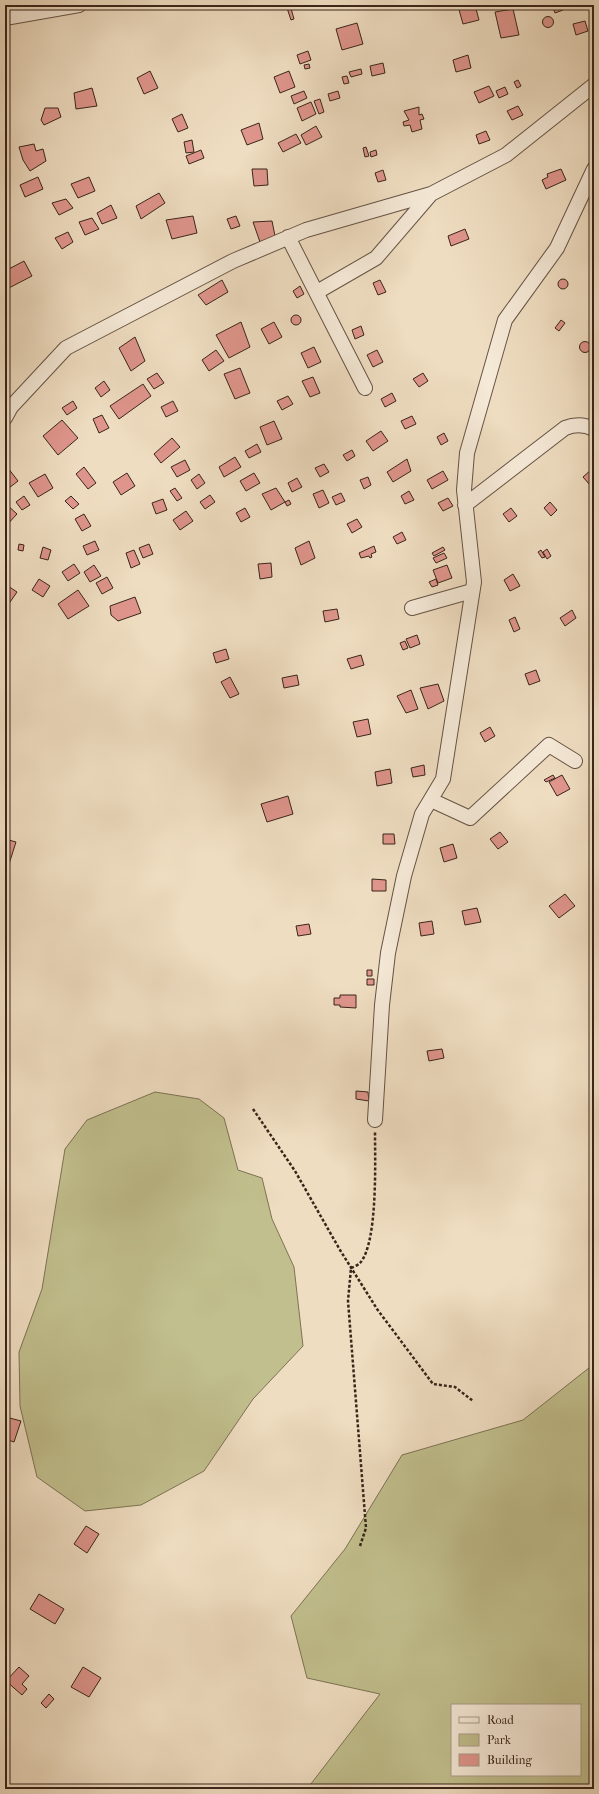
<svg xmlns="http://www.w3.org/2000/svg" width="599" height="1794" viewBox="0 0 599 1794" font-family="'IM FELL French Canon',serif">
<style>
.green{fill:#c1bf8d;stroke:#7d7254;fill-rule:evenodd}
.building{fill:#df958c;stroke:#39251a}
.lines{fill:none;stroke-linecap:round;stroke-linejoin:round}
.minor-casing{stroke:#665344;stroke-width:16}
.path{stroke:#39251a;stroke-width:2.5;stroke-dasharray:3 2;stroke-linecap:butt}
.minor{stroke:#f5e9d7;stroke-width:14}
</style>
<rect width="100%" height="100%" fill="#efddc1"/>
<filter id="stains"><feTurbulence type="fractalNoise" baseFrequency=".005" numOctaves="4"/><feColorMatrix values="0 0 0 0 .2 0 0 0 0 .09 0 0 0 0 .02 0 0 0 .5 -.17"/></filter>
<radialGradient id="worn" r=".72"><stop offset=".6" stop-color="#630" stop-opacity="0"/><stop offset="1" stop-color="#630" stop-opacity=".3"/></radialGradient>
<!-- green -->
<path class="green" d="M155,1092L199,1099L224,1118L238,1170L262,1178L272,1219L294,1267L303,1346L253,1399L204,1471L141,1505L85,1511L37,1477L20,1406L19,1352L42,1289L65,1149L87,1120Z
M594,1364V1789H307L380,1694L307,1678L291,1616L345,1549L402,1455L523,1420ZM452,1705H580V1775H452Z"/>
<!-- building -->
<path class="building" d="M286,5H290L294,19L291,20Z
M462,5H475L479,20L463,24L458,6Z
M552,5H562L563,10L555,13Z
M513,9L519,35L501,38L495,12Z
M542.5 22a5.5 5.5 0 1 1 11 0a5.5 5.5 0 1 1-11 0Z
M585,21L588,31L576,35L573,24Z
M357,23L363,44L342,50L336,29Z
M308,51L311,60L300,64L297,55Z
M468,55L471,68L456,72L453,60Z
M383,63L385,73L372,76L370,66Z
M309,64L310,68L305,69L304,65Z
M361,69L362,74L351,77L349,72Z
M150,71L158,88L144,94L137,78Z
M289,71L295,87L280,93L274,77Z
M347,76L349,83L344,84L342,77Z
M518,80L521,86L517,88L514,82Z
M489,86L494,96L479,103L474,92Z
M505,87L508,94L499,98L496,91Z
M92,88L97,106L76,109L74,93Z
M304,91L307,98L294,104L291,96Z
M338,91L340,98L330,101L328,94Z
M320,99L324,112L319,114L314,101Z
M311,102L316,114L302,121L297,108Z
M518,106L523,115L512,120L507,111Z
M419,107V115L422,114L424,119L420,120L422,129L412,132L410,125L404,126L403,122L409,120L404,111Z
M45,108H58L61,117L44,125L41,120Z
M182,114L188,128L178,132L172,119Z
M259,123L263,139L247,145L241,130Z
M316,126L322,137L306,145L301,135Z
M486,131L490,140L479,144L476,135Z
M296,134L301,143L283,152L278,143Z
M192,140L194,152L186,153L184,142Z
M34,144L36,151L43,149L46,161L30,171L23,160L19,147Z
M366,147L369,156L365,157L363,148Z
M201,150L204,158L189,164L186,156Z
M376,150L377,155L371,157L370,152Z
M252,169H267L268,185L254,186Z
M561,169L566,180L546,189L542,180L548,177L547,174Z
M383,170L386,180L378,182L375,173Z
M38,177L43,189L25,197L20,185Z
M89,177L95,191L78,198L71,184Z
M159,193L165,203L141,219L136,206Z
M66,199L73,208L59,215L52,203Z
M111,205L117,218L102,224L97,213Z
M193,216L197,233L172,239L166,220Z
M236,216L240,226L231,229L227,219Z
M92,218L99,229L85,235L79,222Z
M272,221L275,236L260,242L253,222Z
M465,229L469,239L451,246L448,236Z
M68,232L73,242L62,249L55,238Z
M24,261L32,276L5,290V271Z
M558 284a5 5 0 1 1 10 0a5 5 0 1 1-10 0Z
M222,280L228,292L206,305L198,295Z
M380,280L386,292L378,295L373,283Z
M300,286L304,294L297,298L293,291Z
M291 320a5 5 0 1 1 10 0a5 5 0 1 1-10 0Z
M561,320L565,323L559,331L555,328Z
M241,322L250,347L229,358L216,335Z
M274,322L282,337L269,344L261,329Z
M361,326L364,335L355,339L352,330Z
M135,337L145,361L131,371L119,348Z
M579.5 347a5.5 5.5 0 1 1 11 0a5.5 5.5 0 1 1-11 0Z
M314,347L321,362L308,368L301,353Z
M216,350L224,361L209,371L202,360Z
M377,350L383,362L373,367L367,355Z
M240,368L250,393L235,399L224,374Z
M157,373L164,383L154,389L147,379Z
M423,373L428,381L419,387L413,379Z
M313,377L320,393L310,397L302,381Z
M104,381L110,390L101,397L95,388Z
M143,384L151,396L119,419L110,406Z
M392,393L396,401L385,407L381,399Z
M288,396L293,404L282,410L277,401Z
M73,401L77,408L67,415L62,408Z
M173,401L178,411L166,417L161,407Z
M102,415L109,428L99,433L93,419Z
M412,416L416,424L405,429L401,421Z
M62,420L78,438L58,455L43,436Z
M274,421L282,439L267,445L260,427Z
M381,431L388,441L373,451L366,441Z
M444,433L448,441L441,445L437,437Z
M172,438L180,447L161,463L154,454Z
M257,444L261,452L249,458L245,451Z
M352,450L355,456L347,461L343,455Z
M235,457L241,467L224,477L219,467Z
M407,459L411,471L393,482L387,472Z
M185,460L190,470L177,477L171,467Z
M324,464L329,472L320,477L315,468Z
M84,467L96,483L88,489L76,474Z
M8,468L18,481L5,491V470Z
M592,469L594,471V481L590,485L583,477Z
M443,471L448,480L432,489L427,480Z
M127,473L135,486L121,495L113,482Z
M254,473L260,483L246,491L240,481Z
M45,474L53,488L38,497L29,483Z
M199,474L205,483L197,489L191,480Z
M368,477L371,485L364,489L360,480Z
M297,478L302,487L292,492L288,483Z
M175,488L182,498L177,501L170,491Z
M276,488L285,502L271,510L262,494Z
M323,490L329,503L319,508L313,494Z
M409,491L414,500L405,504L401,496Z
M341,493L345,501L336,505L332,497Z
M210,495L215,502L205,509L200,502Z
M24,496L30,505L22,510L16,502Z
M71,496L79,504L73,509L65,501Z
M448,498L453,506L443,511L438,503Z
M163,499L167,510L156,514L152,503Z
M289,500L291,504L287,506L285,502Z
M550,502L557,510L551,516L544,508Z
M5,503L17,514L5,527Z
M245,508L250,517L241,522L236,513Z
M511,508L517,516L509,522L503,514Z
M186,511L193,521L180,530L173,520Z
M84,514L91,526L82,531L75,519Z
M357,519L362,527L352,533L347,524Z
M402,532L406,540L397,544L393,537Z
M95,541L99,550L87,555L83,546Z
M309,541L315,558L301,565L295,548Z
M19,544L24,545L23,551L18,550Z
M149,544L153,554L143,558L139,548Z
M374,546L376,552L371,554L372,557L370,558L369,556L361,558L359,553Z
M43,547L51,550L48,560L40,558Z
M443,547L445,550L434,556L432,553Z
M547,549L551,556L547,559L543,552Z
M134,550L140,564L131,568L126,553Z
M541,550L545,557L542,558L538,552Z
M444,553L447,558L436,563L433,558Z
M271,563L272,577L260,579L258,564Z
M74,564L80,573L68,581L62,572Z
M94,565L101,576L90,582L84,572Z
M447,565L452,578L438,583L433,570Z
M513,574L520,586L510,591L504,580Z
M107,577L113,588L102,594L96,583Z
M39,579L50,586L43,597L32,590Z
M436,579L438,585L432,587L429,582Z
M8,586L17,592L8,605L5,603V591Z
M78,590L89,606L68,619L58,604Z
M135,597L141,613L118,621L111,615L110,606Z
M337,609L339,619L325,622L323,611Z
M572,610L576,618L565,626L560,618Z
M515,617L520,629L514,632L509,620Z
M417,635L420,644L410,648L406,639Z
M405,641L408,648L403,650L400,643Z
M226,649L229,659L216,663L213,653Z
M361,655L364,665L351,669L347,659Z
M536,670L540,681L529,685L525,674Z
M297,675L299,685L284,688L282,678Z
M230,677L239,694L230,698L221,682Z
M438,684L444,701L428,709L420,688Z
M411,690L418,709L406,713L397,696Z
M368,719L371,734L357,737L353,722Z
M490,727L495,736L485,742L480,733Z
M424,765L425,775L413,777L411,768Z
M390,769L392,783L377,786L375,772Z
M553,775L555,778L546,782L544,780Z
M562,775L570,789L557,796L549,782Z
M288,796L293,814L267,822L261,804Z
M500,832L508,842L498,849L490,839Z
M383,834H394L395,844H383Z
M5,839L16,842L9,864L5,863Z
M453,844L457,858L444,862L440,848Z
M372,879L386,880V891H372Z
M565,894L575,906L559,918L549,906Z
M477,908L481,922L465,925L462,911Z
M432,921L434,934L421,936L419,923Z
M309,924L311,934L298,936L296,926Z
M367,970H372V976H367Z
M367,979H374V985H367Z
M340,995H356V1008L340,1007V1005H334V998H340Z
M442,1049L444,1058L429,1061L427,1051Z
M356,1091L368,1092L369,1101L356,1099Z
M6,1417L21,1421L14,1442L5,1439Z
M86,1526L99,1534L87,1553L74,1544Z
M39,1594L64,1609L55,1624L30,1609Z
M19,1667L29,1676L22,1684L27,1689L22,1695L6,1681Z
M83,1667L101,1678L89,1697L71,1687Z
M49,1694L54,1699L46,1708L41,1703Z"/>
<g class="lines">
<!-- minor casing -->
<g class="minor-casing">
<path id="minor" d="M5,18L79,5
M288,237L365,388
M317,292L376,258L431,194
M5,418L11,407L66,348L233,261L306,230L431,194L506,155L594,85
M465,505L565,428C575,424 584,424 594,429
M412,608L472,591
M431,800L470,818L549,745L575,761
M375,1120L382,1005L388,953L404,876L422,814L443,779L474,582L464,490L467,453L505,320L557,248L594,169"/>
</g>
<!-- path -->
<path class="path" d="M253,1109L295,1171L340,1250L377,1309L433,1384L455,1387L473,1401
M360,1546L366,1528L348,1301L351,1268C354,1267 358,1265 360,1263C378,1243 375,1160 375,1132"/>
<!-- minor -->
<use href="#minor" class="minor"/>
</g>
<!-- margin -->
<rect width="599" height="1794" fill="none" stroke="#efddc1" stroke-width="20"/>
<rect x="6" y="6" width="587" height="1782" fill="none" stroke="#39251a" stroke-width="2"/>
<rect x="10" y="10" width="579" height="1774" fill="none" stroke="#39251a"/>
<!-- legend -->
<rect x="451" y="1704" width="130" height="72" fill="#f5e9d7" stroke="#aa9b8b"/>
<rect x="459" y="1717" width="20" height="6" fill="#f5e9d7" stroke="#aa9b8b"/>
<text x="487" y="1724" font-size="12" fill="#39251a">Road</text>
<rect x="459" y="1734" width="20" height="12" fill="#c1bf8d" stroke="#aa9b8b"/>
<text x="487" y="1744" font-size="12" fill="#39251a">Park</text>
<rect x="459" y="1754" width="20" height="12" fill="#df958c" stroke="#aa9b8b"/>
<text x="487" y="1764" font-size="12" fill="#39251a">Building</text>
<rect width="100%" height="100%" filter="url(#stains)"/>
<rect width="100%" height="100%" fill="url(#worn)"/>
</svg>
